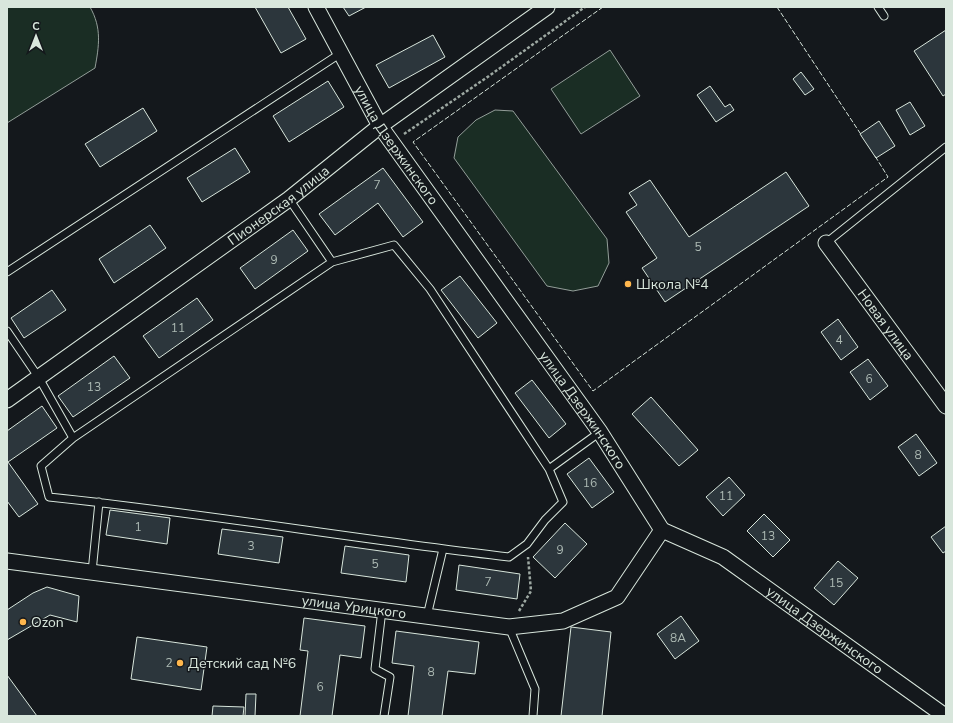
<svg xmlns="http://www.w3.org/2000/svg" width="953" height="723" viewBox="0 0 953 723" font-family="'Nunito Sans',sans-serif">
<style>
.green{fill:#1a2d24;stroke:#939e99}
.building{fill:#2c363c;stroke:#d8e6dc}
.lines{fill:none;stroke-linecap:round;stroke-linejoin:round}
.service-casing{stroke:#d8e6dc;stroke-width:9}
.minor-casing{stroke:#d8e6dc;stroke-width:17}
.path{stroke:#9da8a2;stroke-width:2.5;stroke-dasharray:3 2;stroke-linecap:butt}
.service{stroke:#14181c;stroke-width:7}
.minor{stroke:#14181c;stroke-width:15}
.fence{stroke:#d8e6dc;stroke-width:1;stroke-dasharray:5 2;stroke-linecap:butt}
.poi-dot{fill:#ffb74d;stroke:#14181c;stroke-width:1.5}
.labels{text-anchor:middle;stroke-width:3;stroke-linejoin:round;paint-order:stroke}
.number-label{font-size:12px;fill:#adbab4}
.street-label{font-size:14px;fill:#d8e6dc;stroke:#14181c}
.poi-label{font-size:14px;fill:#d8e6dc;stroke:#14181c;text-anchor:start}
</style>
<rect width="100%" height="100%" fill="#14181c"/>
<!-- green -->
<path class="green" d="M7,7H90C102,28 99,46 95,68L7,123Z
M610,50L640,96L581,134L551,89Z
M495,110L513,111L607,239L609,263L598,286L573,291L547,286L454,158L458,137L476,120Z"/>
<!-- building -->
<path class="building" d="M255,7H288L306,39L281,53Z
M343,7H366L349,16Z
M946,30V94L943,96L914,51Z
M433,35L445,57L389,88L376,65Z
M801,72L814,89L805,95L793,79Z
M328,81L344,107L289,142L273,116Z
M710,86L725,107L730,104L734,110L716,122L697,95Z
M910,102L925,126L910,135L896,110Z
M143,108L157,131L100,167L85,144Z
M879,121L895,146L876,158L860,134Z
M235,148L250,172L202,202L187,178Z
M383,168L423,222L403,237L378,203L335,235L319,214Z
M786,172L809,206L665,302L642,268L657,258L626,212L637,205L629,193L650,180L689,237Z
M150,225L166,248L114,283L99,259Z
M293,230L308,251L255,289L240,268Z
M460,276L497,323L478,338L441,290Z
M52,290L66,310L24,338L11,318Z
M197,298L213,320L159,358L143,336Z
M838,319L858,347L841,360L821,332Z
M114,356L130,378L73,417L58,396Z
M868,359L888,386L870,400L850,372Z
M532,380L566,424L549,438L515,393Z
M651,397L698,450L679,466L632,414Z
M42,406L57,428L8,462L38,504L19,517L7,501V431Z
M916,434L937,463L919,476L898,447Z
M589,458L614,492L592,508L567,474Z
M729,477L745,495L723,516L706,497Z
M110,510L170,518L167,544L106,535Z
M764,514L790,540L773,557L747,531Z
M565,523L587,544L555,578L533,557Z
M946,526V551L943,553L931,537Z
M222,529L283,537L279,563L218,554Z
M345,546L409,555L406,582L341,573Z
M838,561L858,578L834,605L814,588Z
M459,565L520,574L517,599L456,590Z
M47,587L79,596L77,622L50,615L7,640V610L33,593Z
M681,616L699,641L675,659L657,634Z
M304,618L365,626L361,658L340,655L332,716H300L308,651L300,650Z
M571,627L611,632L602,716H561Z
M396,631L479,642L475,674L448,671L442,716H408L414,666L392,663Z
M137,637L207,647L201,690L131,679Z
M7,675L37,716H7Z
M246,694H256L255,716H245Z
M213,706L244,707L243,716H212Z"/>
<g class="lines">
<!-- service casing -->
<g class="service-casing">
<path id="service" d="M878,7L884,16
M289,199L332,262
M826,243L946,147
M394,245L430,289L549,469L563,502L545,520L527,544L509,557C355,539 203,513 49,497L41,466L73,438L332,262Z
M7,272L341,53
M7,331L39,378L73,438
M549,469L600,432
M92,572L99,502
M382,610L375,669L390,677L384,716
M427,616L443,549
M509,627L535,689L533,716"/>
</g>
<!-- minor casing -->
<g class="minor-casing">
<g id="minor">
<path id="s1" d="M316,7L380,126L600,432L662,530L723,557L945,716"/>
<path id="s2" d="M826,243L946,406"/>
<path id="s3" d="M7,400L289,199L380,126L547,7"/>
<path id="s4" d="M7,561L509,627L563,621L617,597L662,530"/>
</g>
</g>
<!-- path -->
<path class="path" d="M404,134L489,76L585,7
M519,611L531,591L528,557"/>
<!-- service -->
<use href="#service" class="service"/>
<!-- minor -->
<use href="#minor" class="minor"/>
<!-- fence -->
<path class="fence" d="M603,7L413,142L593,391L888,177L875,156
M777,7L862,136"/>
</g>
<!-- markers -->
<g class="poi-dot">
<circle cx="628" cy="284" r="4"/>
<circle cx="23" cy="622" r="4"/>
<circle cx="180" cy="663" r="4"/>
</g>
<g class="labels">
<!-- number labels -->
<g class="number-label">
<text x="377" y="189">7</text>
<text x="698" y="251">5</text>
<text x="274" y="264">9</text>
<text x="178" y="332">11</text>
<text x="839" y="344">4</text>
<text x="869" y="383">6</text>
<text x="94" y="391">13</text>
<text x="918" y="459">8</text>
<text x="590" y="487">16</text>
<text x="726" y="500">11</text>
<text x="138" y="531">1</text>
<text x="768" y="540">13</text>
<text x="251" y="550">3</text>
<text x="560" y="554">9</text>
<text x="375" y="568">5</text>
<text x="488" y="586">7</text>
<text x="836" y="587">15</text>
<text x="678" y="642">8А</text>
<text x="169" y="667">2</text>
<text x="431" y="676">8</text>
<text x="320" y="691">6</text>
</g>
<!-- street labels -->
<g class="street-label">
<text dy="5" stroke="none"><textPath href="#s1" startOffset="160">улица Дзержинского</textPath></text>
<text dy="5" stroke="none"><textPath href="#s3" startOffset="334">Пионерская улица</textPath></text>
<text dy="5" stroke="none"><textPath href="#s2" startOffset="101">Новая улица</textPath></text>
<text dy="5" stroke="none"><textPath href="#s1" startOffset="484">улица Дзержинского</textPath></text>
<text dy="5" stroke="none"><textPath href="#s4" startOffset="350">улица Урицкого</textPath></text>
<text dy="5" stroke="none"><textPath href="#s1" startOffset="820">улица Дзержинского</textPath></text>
</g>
<!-- poi labels -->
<g class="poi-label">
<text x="636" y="289">Школа №4</text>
<text x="31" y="627">Ozon</text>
<text x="188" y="668">Детский сад №6</text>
</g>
</g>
<!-- border -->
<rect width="953" height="723" fill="none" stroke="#d8e6dc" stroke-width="16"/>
<!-- north arrow -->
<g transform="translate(36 36)" stroke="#14181c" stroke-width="3" paint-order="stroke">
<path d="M0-3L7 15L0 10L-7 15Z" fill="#d8e6dc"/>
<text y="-6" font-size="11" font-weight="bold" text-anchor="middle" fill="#d8e6dc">С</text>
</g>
</svg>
